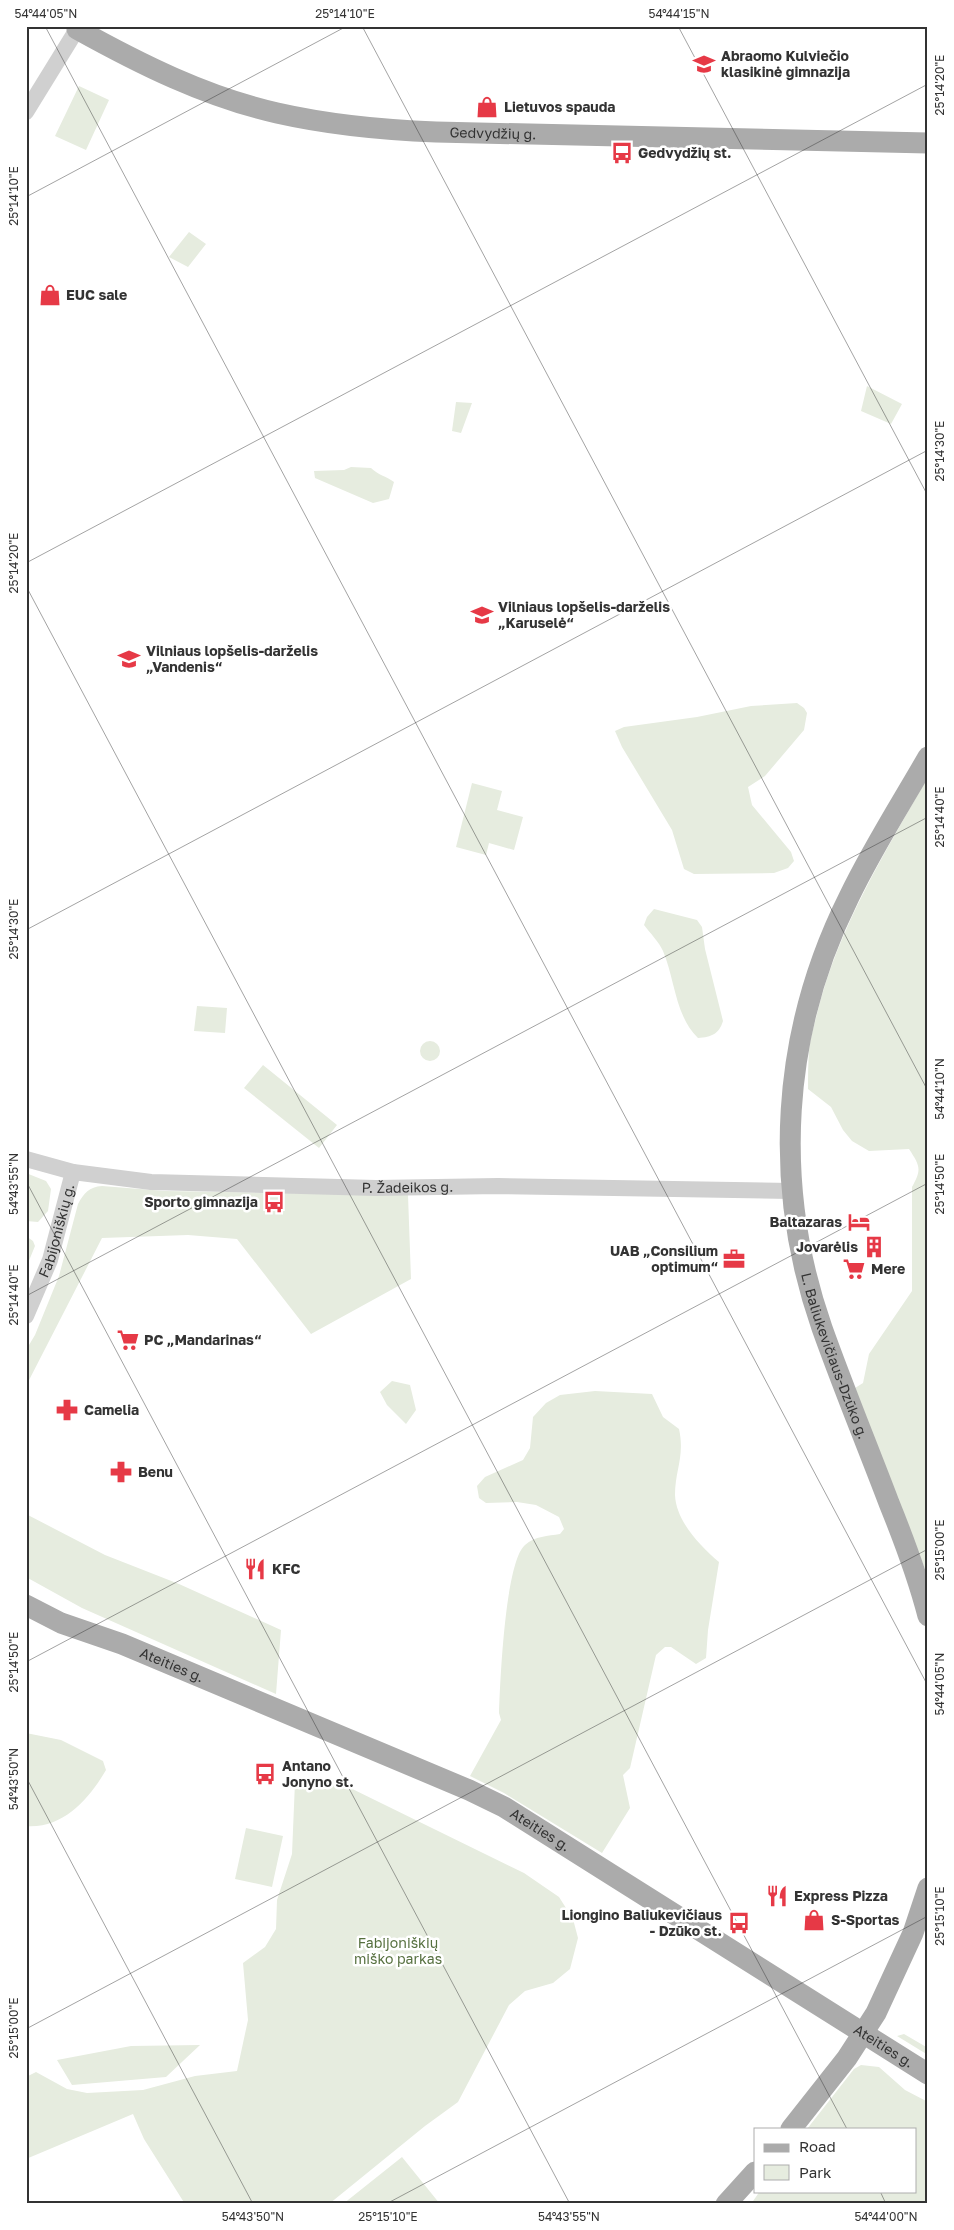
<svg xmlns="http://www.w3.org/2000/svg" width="954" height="2230" viewBox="0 0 954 2230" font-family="'Golos Text',sans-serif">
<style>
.green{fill:#e6ecdf}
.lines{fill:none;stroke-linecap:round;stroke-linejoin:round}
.minor{stroke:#d0d0d0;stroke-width:16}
.major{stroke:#ababab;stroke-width:21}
.ticks{fill:none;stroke:#333;stroke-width:1;stroke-opacity:0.45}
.labels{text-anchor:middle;stroke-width:5;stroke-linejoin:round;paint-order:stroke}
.poi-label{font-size:14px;font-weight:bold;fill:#333;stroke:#fff;text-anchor:start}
.street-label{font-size:14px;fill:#333;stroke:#fff}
.park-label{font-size:14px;fill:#56703f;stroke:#fff}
.neatline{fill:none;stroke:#333;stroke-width:2}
.ticks-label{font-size:12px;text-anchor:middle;fill:#333}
</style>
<rect width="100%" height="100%" fill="#fff"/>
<!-- green -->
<path class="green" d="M79,86L109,100L86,150L55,136Z
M189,232L206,244L188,267L169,257Z
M867,386L902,404L891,424L861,411Z
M456,402L472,403L461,433L452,431Z
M351,467L371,468C378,475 386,476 394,482L389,499L373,503L315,478L314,471L344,470Z
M797,703L804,708L807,713L804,730L765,776L748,787L752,805L791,852L794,861L788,868L774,873L694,874L684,869L672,830L622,747L615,731L624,727L697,717L751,706Z
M928,777V1577L855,1388L863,1383L869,1354L912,1291V1187C922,1169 920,1166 909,1149L869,1151L852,1141L843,1130L831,1107L808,1089C808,1077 808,1064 809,1051C810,1039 814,1026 817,1014C838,928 884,854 928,777Z
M472,783L502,791L497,810L523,817L514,850L489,843L486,855L456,847Z
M654,909L697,920L702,927L705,949L723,1021C719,1034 712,1037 698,1038C675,1016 675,979 663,951C659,942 650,933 644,925L647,917Z
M197,1006L227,1008L225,1033L194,1031Z
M420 1051a10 10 0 1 1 20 0a10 10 0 1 1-20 0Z
M263,1065L337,1125L319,1148L244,1088Z
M26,1173L46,1181L51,1189L48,1211L38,1222L26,1221Z
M102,1186L165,1191L408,1195L411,1279L311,1334L237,1239L188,1235L102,1238L26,1386V1350L35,1335L59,1276L78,1204C84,1193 89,1187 102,1186Z
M26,1236L33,1241L35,1246L26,1268Z
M392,1381L410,1385L416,1410L406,1424L387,1405L380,1392Z
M595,1391L652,1394L663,1417L679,1429C685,1456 675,1470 675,1495C676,1521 700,1546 719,1562L708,1630L706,1658L696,1664L671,1647H665L656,1655L630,1768L623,1775L630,1808L602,1853L504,1793L470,1776L501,1720L499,1713C500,1684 505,1562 525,1545C535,1536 548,1536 560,1534L564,1529L559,1517L536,1505L517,1502L486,1503L479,1498L477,1486L485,1477L523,1460L530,1448L533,1417L546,1403L560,1395Z
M26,1514L105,1555L179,1584L281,1630L276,1694L82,1608L26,1577Z
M26,1733L61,1740L103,1761L106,1770C89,1799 63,1829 26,1826Z
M334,1780L524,1873L559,1897L573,1919L578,1938L570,1969L553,1983L525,1991L509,2005L458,2102L425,2126L329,2204H185L144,2139L133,2114L26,2159V2077L36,2072L67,2089L87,2093L143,2090L195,2076L237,2071L248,2020L243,1963L265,1947L276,1929L277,1900L292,1854L295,1782Z
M246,1828L283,1836L272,1887L235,1879Z
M904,2034L928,2048V2055L897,2036Z
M200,2045L166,2077L72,2085L57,2060L131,2046Z
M861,2065L879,2067L905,2090L928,2102V2204H751L760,2191H915V2129H807L854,2069Z
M402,2157L440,2204H343Z"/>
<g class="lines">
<!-- minor -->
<g class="minor">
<path d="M26,112L79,26"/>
<path id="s1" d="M26,1159L73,1172L151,1182L376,1188L498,1186L791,1191"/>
<path id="s2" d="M26,1316L50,1260L73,1172"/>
</g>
<!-- major -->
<g class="major">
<path id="s3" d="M77,29C140,64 206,97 277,113C330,125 383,130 436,132L928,143"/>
<path id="s4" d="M928,757C901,804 872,849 849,897C781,1033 772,1185 822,1328C843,1387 867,1445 889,1503C904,1540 918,1577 928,1616"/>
<path id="s5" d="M26,1605L61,1623L122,1644L469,1790L504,1807L928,2074"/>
<path d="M791,2129L847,2058L876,2013L913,1933L928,1888"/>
<path d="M726,2204L755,2172"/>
</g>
</g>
<!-- ticks -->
<path class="ticks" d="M45,26L928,1686M362,26L928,1091M678,26L928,496M26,197L347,26M26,563L928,84M26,586L847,2129M26,930L928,450M26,1181L570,2204M26,1296L928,817M26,1662L928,1183M26,1777L253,2204M26,2029L928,1549M880,2191L886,2204M386,2204L928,1916"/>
<!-- icons -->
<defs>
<g id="school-bare" transform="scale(1.725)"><path d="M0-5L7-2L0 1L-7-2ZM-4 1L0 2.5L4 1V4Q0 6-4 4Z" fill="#e63946" stroke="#fff" stroke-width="2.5" paint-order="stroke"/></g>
<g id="shop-bare" transform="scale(1.725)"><path d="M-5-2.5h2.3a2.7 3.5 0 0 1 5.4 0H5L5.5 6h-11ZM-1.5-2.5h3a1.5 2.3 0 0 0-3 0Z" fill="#e63946" stroke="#fff" stroke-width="2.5" paint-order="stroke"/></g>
<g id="bus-bare" transform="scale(1.725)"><path d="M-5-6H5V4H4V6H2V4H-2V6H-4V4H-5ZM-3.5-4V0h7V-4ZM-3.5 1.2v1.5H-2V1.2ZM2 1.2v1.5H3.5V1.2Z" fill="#e63946" stroke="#fff" stroke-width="2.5" paint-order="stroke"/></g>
<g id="hotel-bare" transform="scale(1.725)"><path d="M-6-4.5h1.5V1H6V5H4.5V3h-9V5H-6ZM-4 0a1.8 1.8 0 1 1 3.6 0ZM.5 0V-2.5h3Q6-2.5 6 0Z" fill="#e63946" stroke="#fff" stroke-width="2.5" paint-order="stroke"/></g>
<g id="building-bare" transform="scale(1.725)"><path d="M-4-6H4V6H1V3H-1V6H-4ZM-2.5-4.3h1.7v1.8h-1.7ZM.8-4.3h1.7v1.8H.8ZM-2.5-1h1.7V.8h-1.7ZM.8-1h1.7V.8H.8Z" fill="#e63946" stroke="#fff" stroke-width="2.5" paint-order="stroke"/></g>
<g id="office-bare" transform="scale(1.725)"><path d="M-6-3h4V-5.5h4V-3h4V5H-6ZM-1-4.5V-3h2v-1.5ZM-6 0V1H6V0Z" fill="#e63946" stroke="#fff" stroke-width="2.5" paint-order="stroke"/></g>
<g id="supermarket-bare" transform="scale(1.725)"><path d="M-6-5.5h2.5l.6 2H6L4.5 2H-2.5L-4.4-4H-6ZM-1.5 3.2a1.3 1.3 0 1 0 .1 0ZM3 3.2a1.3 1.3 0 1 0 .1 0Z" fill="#e63946" stroke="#fff" stroke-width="2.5" paint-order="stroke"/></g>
<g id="pharmacy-bare" transform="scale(1.725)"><path d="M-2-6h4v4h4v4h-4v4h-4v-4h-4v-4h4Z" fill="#e63946" stroke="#fff" stroke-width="2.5" paint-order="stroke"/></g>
<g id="restaurant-bare" transform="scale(1.725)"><path d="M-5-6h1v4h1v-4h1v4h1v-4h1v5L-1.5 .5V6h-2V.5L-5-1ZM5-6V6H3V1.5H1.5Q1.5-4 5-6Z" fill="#e63946" stroke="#fff" stroke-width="2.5" paint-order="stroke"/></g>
</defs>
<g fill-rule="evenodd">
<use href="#school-bare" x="704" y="64"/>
<use href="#shop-bare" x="487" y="107"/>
<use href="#bus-bare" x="622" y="153"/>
<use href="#shop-bare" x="50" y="295"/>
<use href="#school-bare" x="482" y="615"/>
<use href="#school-bare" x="129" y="659"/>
<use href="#bus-bare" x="274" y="1202"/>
<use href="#hotel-bare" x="859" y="1222"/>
<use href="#building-bare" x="874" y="1247"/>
<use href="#office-bare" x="734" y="1259"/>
<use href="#supermarket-bare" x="854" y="1269"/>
<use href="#supermarket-bare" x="128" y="1340"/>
<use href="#pharmacy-bare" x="67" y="1410"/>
<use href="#pharmacy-bare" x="121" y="1472"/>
<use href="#restaurant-bare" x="255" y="1569"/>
<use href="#bus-bare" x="265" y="1774"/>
<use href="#restaurant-bare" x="777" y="1896"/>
<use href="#shop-bare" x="814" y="1920"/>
<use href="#bus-bare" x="739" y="1923"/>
</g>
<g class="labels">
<!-- poi labels -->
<g class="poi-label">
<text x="721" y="61">Abraomo Kulviečio<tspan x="721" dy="16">klasikinė gimnazija</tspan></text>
<text x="504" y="112">Lietuvos spauda</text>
<text x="638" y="158">Gedvydžių st.</text>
<text x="66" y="300">EUC sale</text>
<text x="498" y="612">Vilniaus lopšelis-darželis<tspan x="498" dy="16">„Karuselė“</tspan></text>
<text x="146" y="656">Vilniaus lopšelis-darželis<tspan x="146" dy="16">„Vandenis“</tspan></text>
<text x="258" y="1207" text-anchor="end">Sporto gimnazija</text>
<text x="842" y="1227" text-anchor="end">Baltazaras</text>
<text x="858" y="1252" text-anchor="end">Jovarėlis</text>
<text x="718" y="1256" text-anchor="end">UAB „Consilium<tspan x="718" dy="16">optimum“</tspan></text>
<text x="871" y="1274">Mere</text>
<text x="144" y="1345">PC „Mandarinas“</text>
<text x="84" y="1415">Camelia</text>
<text x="138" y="1477">Benu</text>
<text x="272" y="1574">KFC</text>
<text x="282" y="1771">Antano<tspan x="282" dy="16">Jonyno st.</tspan></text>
<text x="794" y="1901">Express Pizza</text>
<text x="722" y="1920" text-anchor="end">Liongino Baliukevičiaus<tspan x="722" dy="16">- Dzūko st.</tspan></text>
<text x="831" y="1925">S-Sportas</text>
</g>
<!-- street labels -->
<g class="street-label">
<text dy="5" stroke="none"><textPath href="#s3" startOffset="435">Gedvydžių g.</textPath></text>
<text dy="5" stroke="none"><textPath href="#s1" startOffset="384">P. Žadeikos g.</textPath></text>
<text dy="5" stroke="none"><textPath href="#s2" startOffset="91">Fabijoniškių g.</textPath></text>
<text dy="5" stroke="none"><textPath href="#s4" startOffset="635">L. Baliukevičiaus-Dzūko g.</textPath></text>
<text dy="5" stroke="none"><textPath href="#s5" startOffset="158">Ateities g.</textPath></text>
<text dy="5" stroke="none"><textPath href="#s5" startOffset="562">Ateities g.</textPath></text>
<text dy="5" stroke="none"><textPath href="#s5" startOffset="968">Ateities g.</textPath></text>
</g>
<!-- park labels -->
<g class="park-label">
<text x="398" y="1948">Fabijoniškių<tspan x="398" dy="16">miško parkas</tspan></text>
</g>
</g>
<!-- border -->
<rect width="954" height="2230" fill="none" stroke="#ffffff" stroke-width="55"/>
<!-- legend -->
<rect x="754" y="2128" width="162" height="65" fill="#ffffff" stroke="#adadad"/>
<rect x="764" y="2144" width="25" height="8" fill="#ababab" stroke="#adadad"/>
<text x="799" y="2152" font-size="15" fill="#333333">Road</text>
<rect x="764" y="2165" width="25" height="15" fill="#e6ecdf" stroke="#adadad"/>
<text x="799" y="2178" font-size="15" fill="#333333">Park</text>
<rect x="28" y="28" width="898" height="2174" class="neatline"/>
<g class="ticks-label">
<text x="46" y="18">54°44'05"N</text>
<text x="345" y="18">25°14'10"E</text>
<text x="679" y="18">54°44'15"N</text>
<text transform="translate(940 85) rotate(-90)" y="4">25°14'20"E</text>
<text transform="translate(14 196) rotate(-90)" y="4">25°14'10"E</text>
<text transform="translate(940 451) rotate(-90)" y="4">25°14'30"E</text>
<text transform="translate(14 563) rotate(-90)" y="4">25°14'20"E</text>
<text transform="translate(940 817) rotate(-90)" y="4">25°14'40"E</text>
<text transform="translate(14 929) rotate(-90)" y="4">25°14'30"E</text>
<text transform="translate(940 1089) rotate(-90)" y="4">54°44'10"N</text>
<text transform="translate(940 1184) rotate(-90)" y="4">25°14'50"E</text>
<text transform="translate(14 1184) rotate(-90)" y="4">54°43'55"N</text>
<text transform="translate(14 1295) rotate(-90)" y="4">25°14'40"E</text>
<text transform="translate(940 1550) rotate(-90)" y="4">25°15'00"E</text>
<text transform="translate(14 1662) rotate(-90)" y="4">25°14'50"E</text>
<text transform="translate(940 1684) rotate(-90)" y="4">54°44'05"N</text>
<text transform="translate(14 1779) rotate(-90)" y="4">54°43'50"N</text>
<text transform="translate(940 1916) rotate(-90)" y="4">25°15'10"E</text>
<text transform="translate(14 2028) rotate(-90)" y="4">25°15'00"E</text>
<text x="253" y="2221">54°43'50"N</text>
<text x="388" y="2221">25°15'10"E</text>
<text x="569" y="2221">54°43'55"N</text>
<text x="886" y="2221">54°44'00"N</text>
</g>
</svg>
